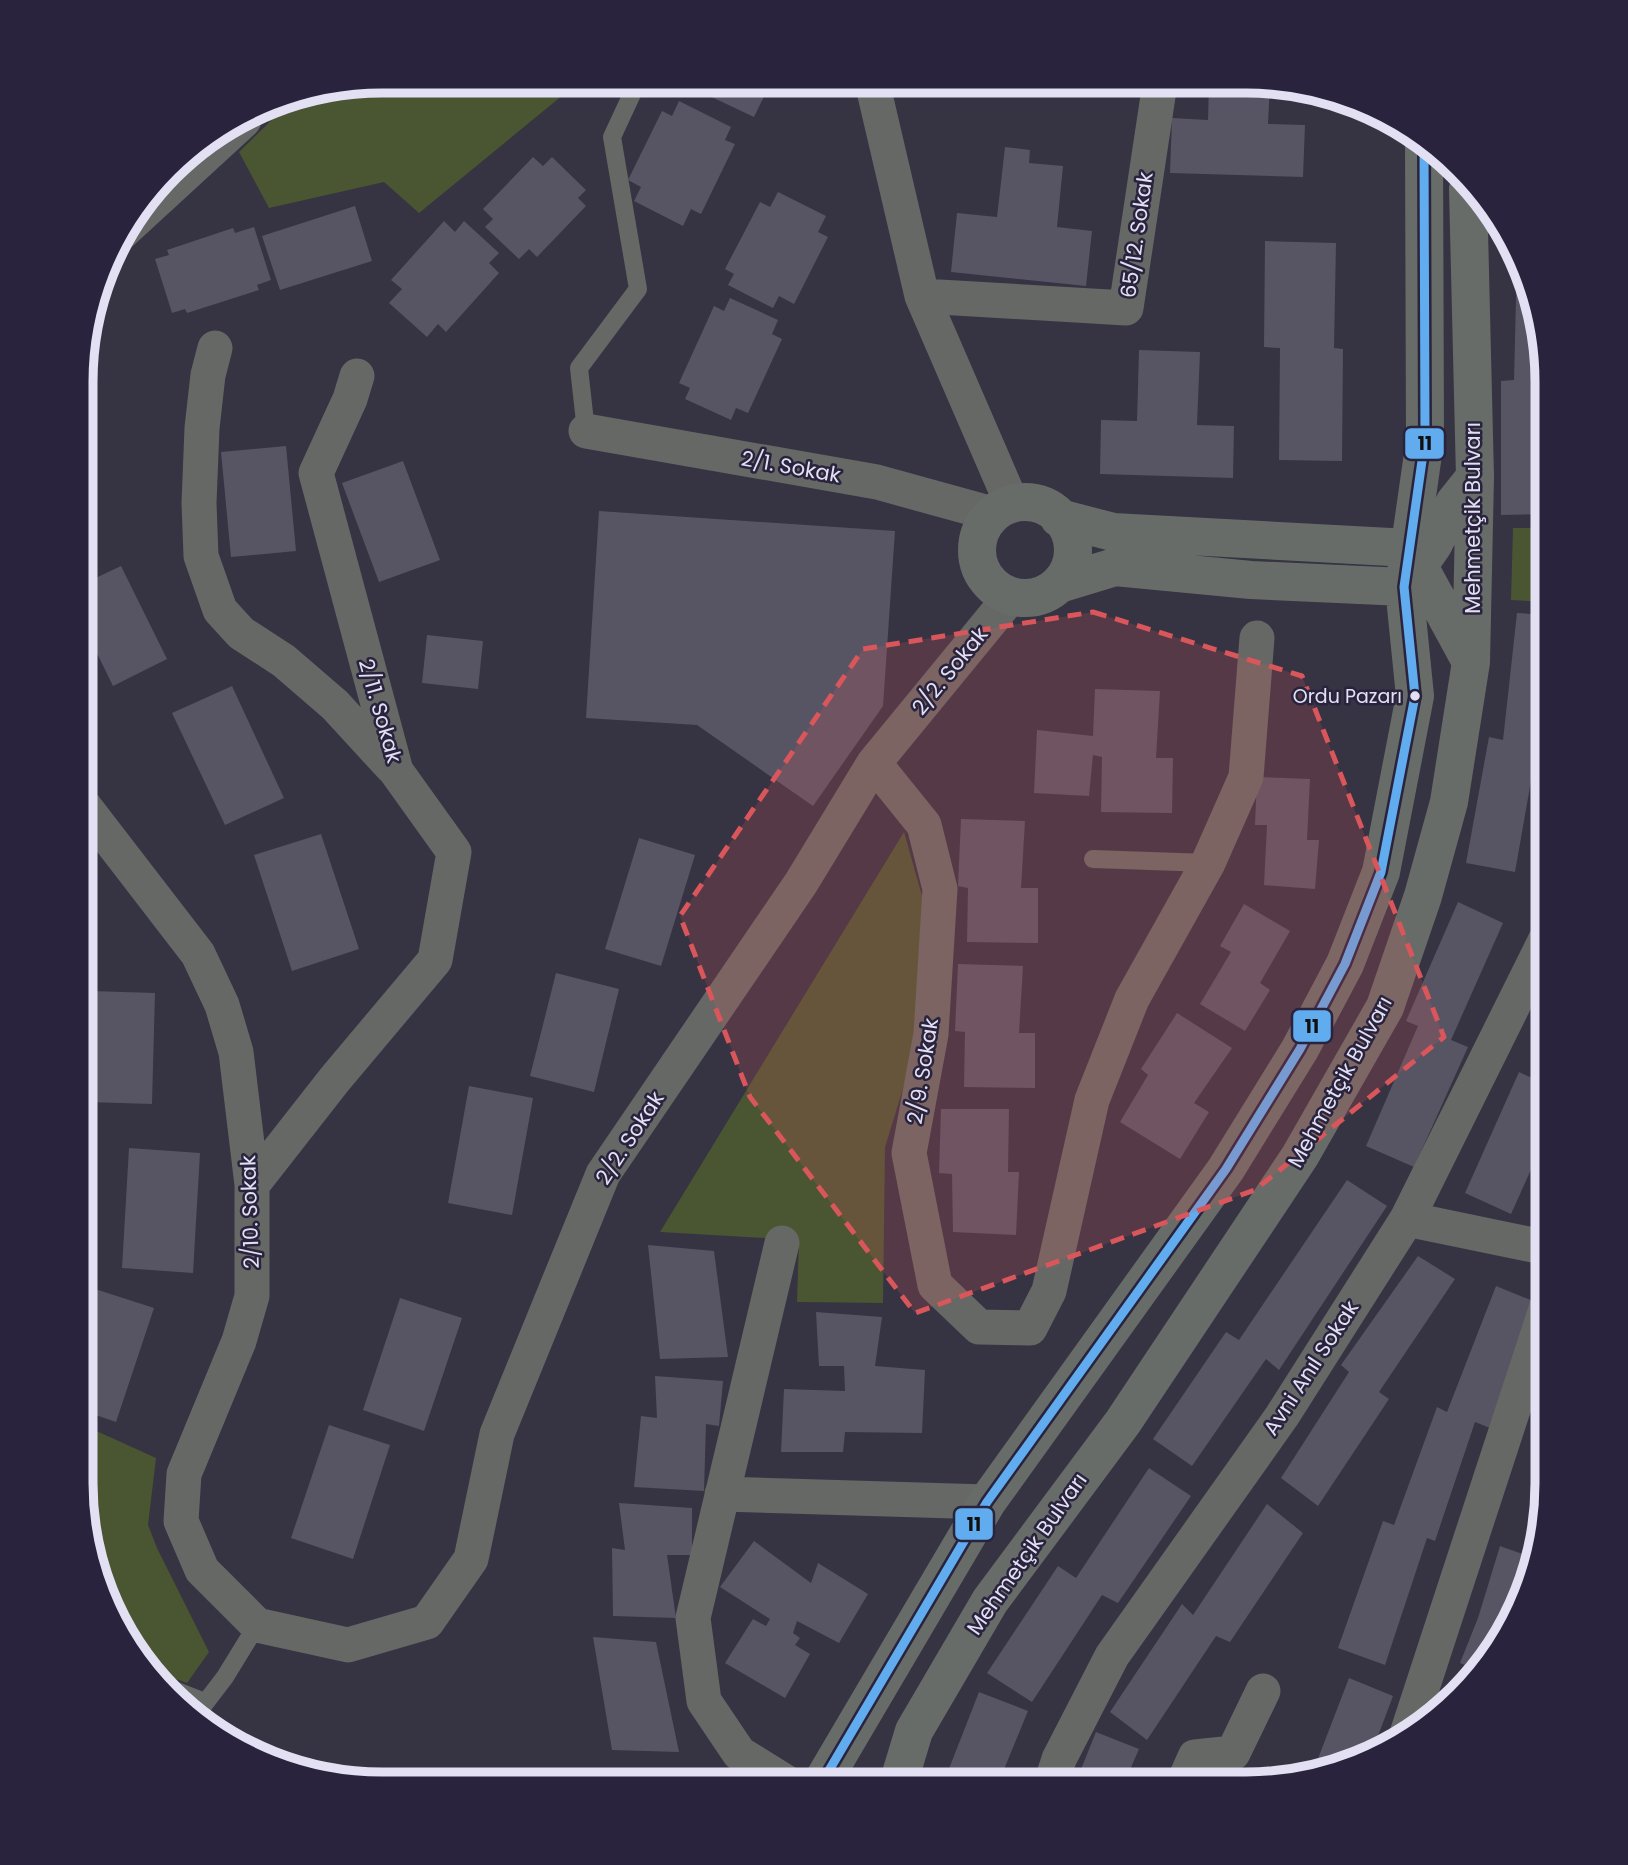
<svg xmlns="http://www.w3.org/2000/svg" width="1628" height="1865" viewBox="0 0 1628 1865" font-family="Poppins,sans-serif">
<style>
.green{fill:#4a5632}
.building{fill:#575464}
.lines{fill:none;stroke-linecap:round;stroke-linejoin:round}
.lane{stroke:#656865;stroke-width:18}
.street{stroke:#656865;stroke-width:35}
.secondary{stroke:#676c68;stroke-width:38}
.bus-1-casing{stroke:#29233e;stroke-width:14}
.bus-1{stroke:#60acee;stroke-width:9}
.marked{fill:#d9565b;fill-opacity:0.2;stroke:#d9565b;stroke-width:5;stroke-dasharray:14 9;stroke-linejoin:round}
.bus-dot{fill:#e3e0f3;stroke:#29233e;stroke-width:2.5}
.labels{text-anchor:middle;stroke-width:5;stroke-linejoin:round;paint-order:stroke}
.bus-label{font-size:19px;fill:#e3e0f3;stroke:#29233e;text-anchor:end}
.street-label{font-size:21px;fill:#e3e0f3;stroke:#29233e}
.rim{fill:none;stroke:#e3e0f3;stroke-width:9}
.line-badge{stroke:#29233e;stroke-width:2.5}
.pale-badge-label{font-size:19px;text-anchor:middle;font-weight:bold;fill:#111}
</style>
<rect width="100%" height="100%" fill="#363343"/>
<!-- green -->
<path class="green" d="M381,81H580L419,213L384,182L269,208L239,152L298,94Z
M1513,528H1547V602L1511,600Z
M904,832L924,903L914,1053L885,1147L883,1303L797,1302L799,1240L660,1232Z
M81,1424L156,1458L148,1525L157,1548L209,1652L187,1683L155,1671L121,1634L91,1562L81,1484Z"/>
<!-- building -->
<path class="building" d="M686,81H705L771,82L754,117L684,84Z
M963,82H1005V83L967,95Z
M1209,83H1270L1268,124L1305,125L1303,177L1170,173L1172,118L1208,120Z
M679,101L731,127L725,140L735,144L701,214L691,209L683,226L634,201L641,187L628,180L662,111L672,116Z
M1005,147L1030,150L1029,163L1063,166L1057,227L1092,231L1086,286L951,272L957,213L997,217Z
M533,157L543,166L552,157L586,190L578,198L586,206L537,257L529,249L519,259L485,227L493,219L483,209Z
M778,192L826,216L818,232L828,237L794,304L779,296L773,308L728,285L734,274L725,269L760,202L770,207Z
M355,206L372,261L280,290L262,236Z
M444,221L455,232L464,221L499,253L489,263L499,273L446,332L438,324L427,337L389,303L402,289L391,280Z
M254,227L271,280L257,285L259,290L187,313L185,309L172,313L155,259L169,255L167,250L233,228L235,233Z
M1510,237L1537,303L1547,381V514L1501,515V381L1514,380L1517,259H1510Z
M1265,241L1336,243L1334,348L1343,349L1342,461L1279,460L1280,348L1264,347Z
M730,298L778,320L772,334L782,339L748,413L736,408L731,420L685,399L690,388L679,383L714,306L724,311Z
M1139,350L1200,352L1197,425L1234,426L1233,478L1100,474L1101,420L1137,421Z
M286,446L296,551L231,557L221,452Z
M403,461L440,560L379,582L342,483Z
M85,492L95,513L85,518Z
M599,511L895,531L883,706L813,806L697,725L586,718Z
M121,566L167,659L113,686L85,629V583Z
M1517,613L1547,615V747H1537L1515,872L1466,863L1489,737L1503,740Z
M427,635L483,641L478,689L422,683Z
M232,686L284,798L225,825L172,713Z
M1095,689L1160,691L1156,758H1173L1172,813L1101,812L1102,757L1093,755L1089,796L1034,793L1037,730L1093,736Z
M1257,777L1310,779L1307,840H1319L1315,889L1264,885L1267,825H1255Z
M961,819L1025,821L1021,888H1038V943L967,942L968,888L958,886Z
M321,834L359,949L292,971L254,855Z
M639,838L695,855L661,966L605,949Z
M1458,902L1503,923L1451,1040L1468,1047L1414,1167L1366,1146L1418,1026L1406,1021Z
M1244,904L1290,931L1260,983L1270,990L1245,1031L1200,1004L1231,952L1220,946Z
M958,964L1023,966L1019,1033H1035V1088L964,1087L965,1032L955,1031Z
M556,973L619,989L594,1092L530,1076Z
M91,991L155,993L152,1104L88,1102Z
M1177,1013L1232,1048L1194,1103L1209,1112L1180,1159L1120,1122L1148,1075L1141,1069Z
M1519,1072L1547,1085V1134L1511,1214L1465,1193Z
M469,1086L533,1098L512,1215L448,1203Z
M941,1109H1009L1008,1172H1019L1016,1235L953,1232L952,1174L939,1173Z
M129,1148L200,1153L193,1273L122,1268Z
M1347,1180L1387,1206L1279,1370L1266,1359L1192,1466L1153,1439L1226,1332L1239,1340Z
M648,1245L714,1251L728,1357L660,1359Z
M1418,1256L1455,1279L1379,1392L1389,1399L1318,1506L1281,1478L1349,1372L1341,1365Z
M1496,1286L1538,1303L1490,1428L1475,1422L1435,1541L1427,1538L1385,1665L1338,1648L1383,1521L1394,1525L1437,1407L1447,1412Z
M92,1288L154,1308L116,1422L81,1410V1321Z
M400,1298L462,1318L424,1431L363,1410Z
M816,1312L882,1317L875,1366L925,1370L922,1433L845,1432L843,1452H781L784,1389L845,1391L844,1366H819Z
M655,1376L723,1381L719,1426L706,1424L704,1491L634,1487L641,1416L657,1418Z
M329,1425L390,1445L353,1559L291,1538Z
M1149,1468L1191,1496L1118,1603L1102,1595L1032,1702L987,1673L1058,1566L1076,1578Z
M619,1503L692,1508V1555H667L676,1618L613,1616L612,1548L625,1550Z
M1267,1504L1303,1533L1230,1642L1216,1636L1147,1740L1110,1712L1182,1604L1193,1615Z
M754,1541L811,1583L818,1563L868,1594L839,1643L797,1621L793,1633L800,1638L795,1645L810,1654L785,1698L725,1663L753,1619L766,1626L770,1619L720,1587Z
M1500,1546L1531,1557L1507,1634L1479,1671L1460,1663L1478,1618Z
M593,1637L656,1642L679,1752L612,1750Z
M1349,1678L1393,1696L1372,1752L1314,1769Z
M979,1692L1028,1711L998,1784H943Z
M1096,1732L1139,1749L1124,1784H1075Z
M1210,1770L1246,1784H1205Z"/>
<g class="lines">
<!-- lane -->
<path class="lane" d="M586,431L579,368L638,289L612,137L638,81
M1093,859L1208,863
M172,1689L205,1702
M196,1715L225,1677L257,1625"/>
<!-- street -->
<path class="street" d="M872,82L922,296L1012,504
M120,234L244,120
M922,296L1126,308L1160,83
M215,348L208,375L202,428L199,503L201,556L220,610L241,633L284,661L335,705L392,767
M586,431L877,482L993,514
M874,763L924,825L940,889L931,1034L909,1153L935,1285L979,1327L1030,1328L1049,1291L1092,1100L1132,999L1208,863L1246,777L1257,638
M84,806L198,954L222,1005L236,1052L252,1185V1296L239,1341L184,1474L181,1521L202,1570L257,1625L348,1645L427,1622L471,1559L497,1434L603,1174L801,883L874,763L1011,596
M252,1185L335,1079L435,960L454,852L396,771L316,473L350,399L357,376
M1407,1219L1547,1248
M782,1243L693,1618L704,1701L739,1753L789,1784
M722,1494L987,1502
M1406,1737L1547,1306
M1051,1784L1059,1759L1112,1656L1282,1416L1407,1219L1547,937
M1183,1784L1195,1757L1233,1753L1263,1691"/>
<!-- secondary -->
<path class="secondary" d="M977 550a48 48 0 1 1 96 0a48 48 0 1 1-96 0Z
M1059,518L1113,532L1409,548
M1409,548L1471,662
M1059,584L1115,567L1251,580L1404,587L1433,545L1455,502L1475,477
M821,1784L987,1502L1226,1169L1300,1049L1345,964L1381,872L1415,696L1404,587L1425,440L1424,142
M898,1784L914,1731L990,1601L1123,1422L1300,1156L1385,1007L1423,896L1449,802L1471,662L1475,477L1468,189"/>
<!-- bus-1 casing -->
<g class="bus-1-casing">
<path id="bus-1" d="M821,1784L987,1502L1226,1169L1300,1049L1345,964L1381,872L1415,696L1404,587L1425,440L1424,142"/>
</g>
<!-- bus-1 -->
<use href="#bus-1" class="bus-1"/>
</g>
<!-- marked area -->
<path class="marked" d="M1093,612L1302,676L1444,1037L1255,1190L915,1313L750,1097L680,916L863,649Z"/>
<!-- markers -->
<circle class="bus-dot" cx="1415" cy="696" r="6"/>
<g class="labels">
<!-- bus labels -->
<g class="bus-label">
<text x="1402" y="703">Ordu Pazarı</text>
</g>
<!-- street labels -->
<g class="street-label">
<text transform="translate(1137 235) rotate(-82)" y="7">65/12. Sokak</text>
<text transform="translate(791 467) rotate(10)" y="7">2/1. Sokak</text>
<text transform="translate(1473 518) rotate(-90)" y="7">Mehmetçik Bulvarı</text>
<text transform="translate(950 671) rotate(-51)" y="7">2/2. Sokak</text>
<text transform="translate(380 711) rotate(74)" y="7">2/11. Sokak</text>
<text transform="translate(923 1071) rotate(-81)" y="7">2/9. Sokak</text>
<text transform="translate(1340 1082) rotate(-61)" y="7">Mehmetçik Bulvarı</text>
<text transform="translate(630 1138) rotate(-57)" y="7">2/2. Sokak</text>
<text transform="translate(250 1212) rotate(-92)" y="7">2/10. Sokak</text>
<text transform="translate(1311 1368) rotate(-57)" y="7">Avni Anıl Sokak</text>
<text transform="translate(1027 1554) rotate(-55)" y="7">Mehmetçik Bulvarı</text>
</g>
</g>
<!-- crop -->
<path d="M0 0H1628V1865H0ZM382 93H1246A289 289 0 0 1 1535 382V1483A289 289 0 0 1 1246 1772H382A289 289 0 0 1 93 1483V382A289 289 0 0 1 382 93Z" fill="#29233e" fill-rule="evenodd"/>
<path class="rim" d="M382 93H1246A289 289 0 0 1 1535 382V1483A289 289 0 0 1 1246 1772H382A289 289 0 0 1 93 1483V382A289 289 0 0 1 382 93Z"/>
<g class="line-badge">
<rect x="1404" y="427" width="41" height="33" rx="7" fill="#60acee"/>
<rect x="1292" y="1009" width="40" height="34" rx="7" fill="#60acee"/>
<rect x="954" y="1507" width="40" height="34" rx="7" fill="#60acee"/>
</g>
<g class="pale-badge-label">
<text x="1425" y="450">11</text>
<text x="1312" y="1033">11</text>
<text x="974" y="1531">11</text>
</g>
</svg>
